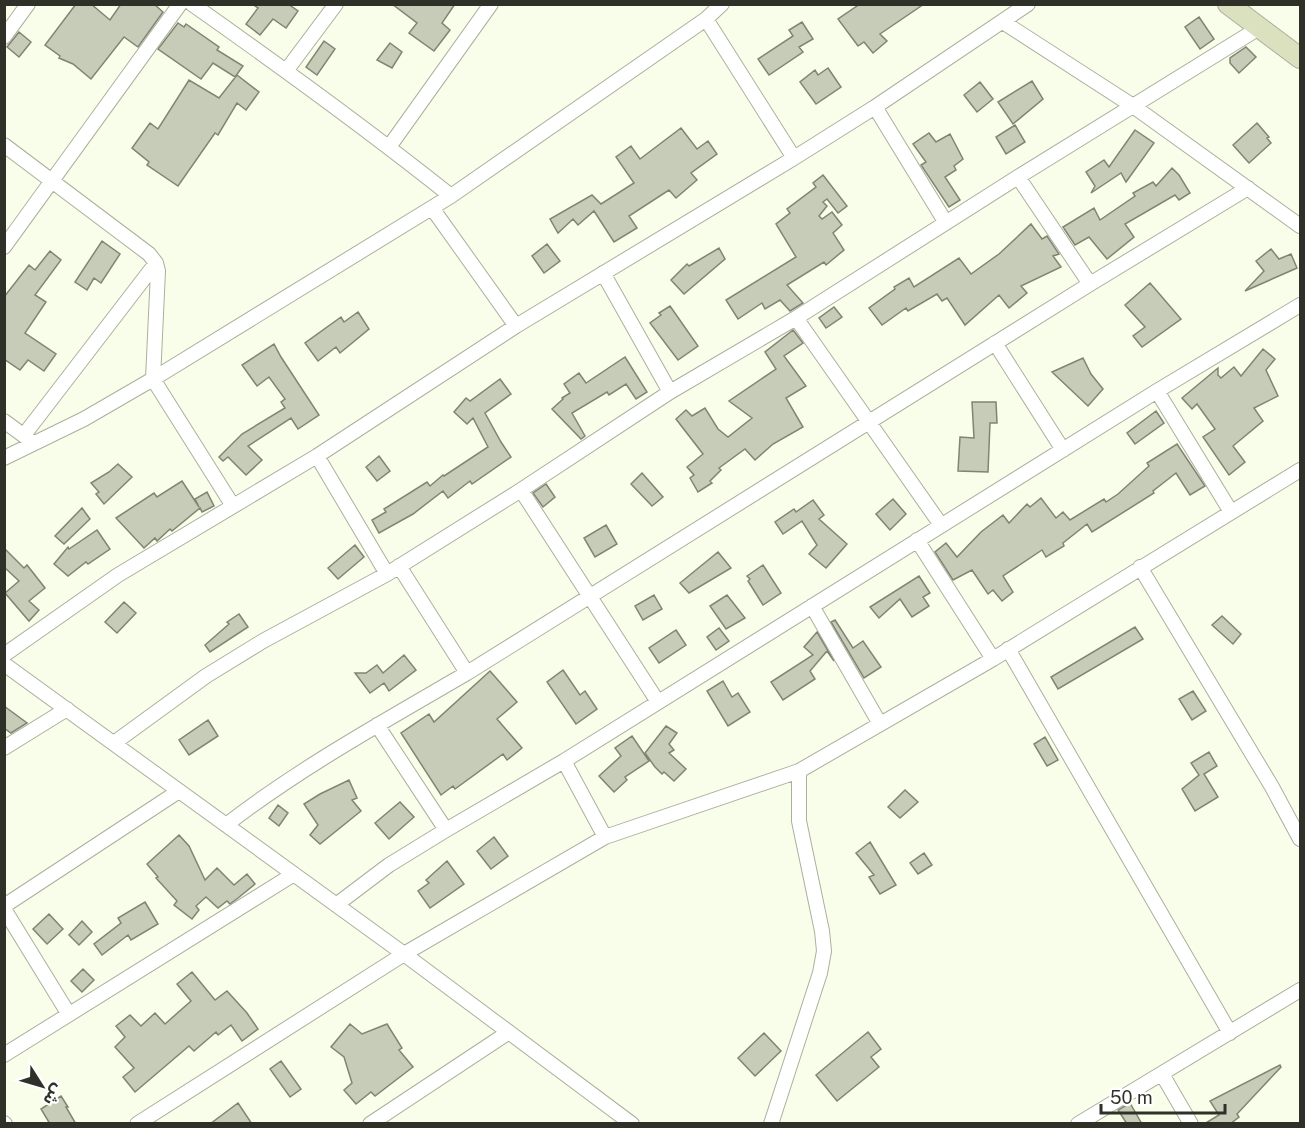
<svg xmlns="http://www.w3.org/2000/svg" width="1305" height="1128" viewBox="0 0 1305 1128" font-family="'Public Sans','Noto Sans Arabic',sans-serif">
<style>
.building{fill:#c6ccb8;stroke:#808472;stroke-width:1.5}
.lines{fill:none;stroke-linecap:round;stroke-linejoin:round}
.street-casing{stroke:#abb09d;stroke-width:16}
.secondary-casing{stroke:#abb09d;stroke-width:22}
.street{stroke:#fff;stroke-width:14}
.secondary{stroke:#dbe1bf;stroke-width:20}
</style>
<rect width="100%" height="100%" fill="#f9feea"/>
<!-- building -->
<path class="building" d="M76,4H91L110,20L121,4H154L163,12L138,47L124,37L91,79L73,64L59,58L60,56L45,45Z
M252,4H288L298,11L286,28L273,19L260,35L246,24L258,8Z
M392,4H455L442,23L450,30L434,51L409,33L417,23Z
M860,4H924L880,34L887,41L873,53L864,42L858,46L838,19Z
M1199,17L1214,39L1200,49L1185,27Z
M802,22L813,39L799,47L803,52L769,75L758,59L793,36L789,30Z
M178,23L184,27L186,24L219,47L217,50L243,66L235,77L213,63L201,79L158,49Z
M19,32L31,42L19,57L7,47Z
M324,41L335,49L317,75L306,67Z
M390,43L402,52L392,68L377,60Z
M1246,47L1256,57L1239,73L1230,63V58Z
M828,68L841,87L816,104L800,82L815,70L818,75Z
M237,75L259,92L246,110L237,103L218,135L215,133L178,186L147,165L149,162L132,148L150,123L158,129L189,80L219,98Z
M1032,81L1043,99L1013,124L998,102Z
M980,82L993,99L977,112L964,95Z
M1257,123L1269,137L1267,138L1271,143L1249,163L1233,145Z
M1015,125L1025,142L1006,154L996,137Z
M681,128L697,149L708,141L717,154L691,173L697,180L676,198L669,190L629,216L637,228L614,242L594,211L578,225L573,219L558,233L550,219L592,195L601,204L634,183L616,157L631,146L640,159Z
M1135,130L1154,143L1126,182L1121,173L1091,193L1095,186L1086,172L1104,160L1109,167Z
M929,133L936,142L950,134L963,159L954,166L956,170L945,177L960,200L949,207L921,165L926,162L913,144Z
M1172,168L1179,175L1190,193L1179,200L1175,195L1125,224L1134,237L1107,259L1089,237L1075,245L1063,227L1094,208L1100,220L1135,196L1133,193L1153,182L1156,186Z
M823,175L847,206L838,213L827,199L823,202L827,206L819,216L822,219L832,212L842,225L833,233L844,250L826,265L824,262L787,285L803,303L790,311L780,300L765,309L762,303L738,319L726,300L796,257L776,224L790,213L787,209L816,187L813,183Z
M1031,224L1042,239L1047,236L1059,254L1053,256L1061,267L1021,286L1027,293L1009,308L999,295L965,325L947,298L942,301L937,294L908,311L906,308L882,325L869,308L895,289L894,287L909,278L914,287L959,258L971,274L999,254Z
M102,241L120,254L101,283L94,278L87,290L75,282Z
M547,244L560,261L544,273L532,256Z
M719,248L725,259L684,294L671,280L687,264L689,266Z
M1271,249L1279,259L1291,254L1297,268L1245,291L1264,271L1256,261Z
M50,251L61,260L35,295L46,302L25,333L56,354L44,371L28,360L20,370L4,359V297L29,265L35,270Z
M1150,283L1181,319L1142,347L1133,336L1145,327L1125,305Z
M670,306L698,346L678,360L650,323L661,315L659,313Z
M834,307L842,317L826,328L819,318Z
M358,312L369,329L340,353L336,347L318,361L305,343L341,317L344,322Z
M793,330L803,343L784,356L806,386L786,398L803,427L773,444L755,460L745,449L719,468L721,470L710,481L712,483L698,492L690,478L694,475L687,467L703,454L676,419L686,410L692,416L705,408L718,429L728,437L752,418L729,401L776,369L765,352Z
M274,344L281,357L319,415L298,429L291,418L248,446L262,460L246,475L228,457L223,461L219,457L242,434L285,408L281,402L285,399L269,377L257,386L242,365Z
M1263,349L1275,359L1266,370L1278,396L1254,408L1263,421L1233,446L1245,462L1229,475L1203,437L1215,429L1197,404L1192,409L1182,398L1218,368V375L1221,378L1234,367L1241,376Z
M625,357L647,392L636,399L626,384L609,395L607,392L572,413L585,436L581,439L552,409L563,399L562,398L570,393L564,384L579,373L586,383Z
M1083,358L1091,374L1103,389L1088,406L1052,372Z
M500,379L511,394L485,413L501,442L511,457L472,484L470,481L448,498L443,491L413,514L379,533L372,520L386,512L384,509L427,482L430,486L443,475L444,476L488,447L473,418L467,424L454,412L466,398L470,401Z
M972,402H996L997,423H990L988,472L958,471L960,437L974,438Z
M1156,411L1164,423L1135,444L1127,433Z
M1177,444L1205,486L1190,495L1176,473L1153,491L1154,493L1092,532L1087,524L1063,543L1064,546L1046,557L1042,550L1003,576L1013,592L1002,601L993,590L988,594L972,570L953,580L935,552L946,543L957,557L981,532L1003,515L1009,523L1027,504L1030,507L1041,498L1056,518L1063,512L1070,520L1104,499L1106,502L1118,494L1149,466L1147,463Z
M379,456L390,471L377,481L366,467Z
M118,464L132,477L104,504L96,494L99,492L91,483L109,472Z
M642,473L663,497L652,506L631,484Z
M182,481L199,507L195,499L207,492L214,506L202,512L200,508L172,531L170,529L157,541L155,538L144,548L116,518L154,493L157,497Z
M546,484L555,497L543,507L533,493Z
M893,499L906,514L890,530L876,514Z
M813,500L824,515L819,519L847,544L826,568L809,554L817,545L802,521L783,534L775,522L794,509L796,512Z
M82,508L90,519L64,544L55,536Z
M606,525L617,544L595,557L584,538Z
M97,530L110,549L88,564L86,562L68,576L54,564L68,547L69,549Z
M355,545L364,557L338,579L328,568Z
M4,548L24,568L27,565L45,588L29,601L39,610L29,621L5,593L19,581L4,567Z
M718,552L731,568L689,593L680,583Z
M763,565L781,593L763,605L748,581L750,579L747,576Z
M919,576L930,593L923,597L929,606L912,617L900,599L879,618L870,607Z
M654,595L662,609L643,620L635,606Z
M727,595L745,618L726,629L710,606Z
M124,602L136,613L117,633L105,622Z
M239,614L248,627L210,652L205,645L229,624L227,622Z
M1222,616L1241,634L1233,644L1212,625Z
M835,620L853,648L863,641L881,667L864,678L831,622Z
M1135,627L1143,639L1058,689L1051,677Z
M719,628L729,641L716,650L707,637Z
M676,630L686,645L659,663L649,648Z
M817,632L834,661L827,651L810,671L815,679L783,700L771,682L813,655L804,647Z
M404,655L416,670L389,691L384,683L370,693L355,673H366L377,665L383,673Z
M563,670L580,695L585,691L597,709L576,724L547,682Z
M490,671L517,702L497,719L522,748L507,760L503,754L455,789L453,786L441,795L401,733L429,714L434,722Z
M723,681L732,697L738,693L750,712L728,726L707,691Z
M1193,691L1206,711L1192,720L1179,699Z
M4,706L27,723L11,733L4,728Z
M208,720L218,736L189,755L179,740Z
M666,726L677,733L669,744L674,750L669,753L686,769L674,781L664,772L662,774L655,767L645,753Z
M632,736L649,761L625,777L627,780L614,792L599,776L621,756L615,748Z
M1045,737L1058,760L1047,766L1034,744Z
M1209,752L1217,766L1204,774L1218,797L1195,811L1182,789L1199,775L1191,763Z
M349,780L357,798L352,800L361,811L320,844L310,835L318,825L304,804L320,794Z
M905,790L918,802L900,818L888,807Z
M400,802L414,817L389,839L375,823Z
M278,805L288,813L279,826L269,818Z
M179,835L189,846L205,880L217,868L234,885L247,874L255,884L238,898L230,904L227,901L218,908L206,897L196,906L199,910L192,919L174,905L177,901L156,878L158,877L147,864Z
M494,837L508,856L491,869L477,851Z
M870,842L896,885L880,894L869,877L874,875L856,853Z
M924,853L932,865L918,874L910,863Z
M447,861L464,884L430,908L418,891L429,883L426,880Z
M145,902L158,924L131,940L128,935L102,955L94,944L121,923L118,918Z
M49,914L63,929L47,944L33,929Z
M82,921L92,932L79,945L69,935Z
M83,969L94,980L82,992L71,981Z
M192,972L215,1000L227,991L247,1013L258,1029L242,1041L231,1025L218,1035L216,1032L194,1051L189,1046L135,1092L123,1077L134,1068L115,1047L125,1037L116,1026L130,1015L141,1026L155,1013L165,1024L191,1001L177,984Z
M350,1024L362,1034L387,1024L402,1048L399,1050L413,1067L375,1096L371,1092L356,1104L344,1090L352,1083L344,1057L331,1047Z
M868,1032L881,1049L871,1057L879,1067L837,1101L816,1075Z
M764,1033L781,1051L755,1076L738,1058Z
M281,1061L301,1089L290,1097L270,1069Z
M1280,1065L1281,1067L1237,1114L1239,1117L1230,1124H1204L1219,1115L1210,1101Z
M61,1096L68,1107H66L76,1124H50L41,1109Z
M238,1103L252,1124H210Z
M1130,1103L1142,1124H1127L1118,1110Z"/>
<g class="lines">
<!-- street casing -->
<g class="street-casing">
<path id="street" d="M192,4C280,66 367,129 451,196
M706,19L794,158
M1003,22L1133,106L1300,226
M4,37L28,4
M286,71L336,4
M875,107L946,223
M4,145L149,254L156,263L158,271L153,379L233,506
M389,147L491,4
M1018,177L1090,284
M432,208L516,326
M4,247L180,4
M603,273L670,392
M796,318L941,525
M995,343L1063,450
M1157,391L1231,512
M4,421L31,441
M24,435L156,263
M317,456L387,574
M4,458L84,419L153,379L451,196L706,19L722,4
M521,490L658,702
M917,540L993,659
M399,566L467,673
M1140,567L1272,787L1300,839
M812,606L880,724
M1008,649L1230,1033
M4,655L118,575L317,456L516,326L794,158L875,107L1028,4
M4,664L404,954L632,1124
M377,725L446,830
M114,743L206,676L263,641L387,574L521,490L670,392L796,318L1018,177L1259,28
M4,748L67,709
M564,761L605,837
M226,825C301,767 385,721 467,673L1090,284L1248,188
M336,905L389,865L446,830L564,761L1157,391L1300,305
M4,906L179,791
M4,909L68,1013
M4,1055L294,874
M1162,1074L1191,1124
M4,1123L5,1124
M137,1124L404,954L605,837L799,771L993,659L1300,470
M370,1124L509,1032
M771,1124L820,973L824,951L822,931L799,821V771
M1078,1124L1300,990"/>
</g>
<!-- secondary casing -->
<g class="secondary-casing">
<path id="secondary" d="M1228,4L1300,58"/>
</g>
<!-- street -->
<use href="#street" class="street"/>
<!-- secondary -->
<use href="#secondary" class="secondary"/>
</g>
<!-- border -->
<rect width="1305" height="1128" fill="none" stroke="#2f3129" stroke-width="12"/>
<!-- north arrow -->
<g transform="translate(42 1086) rotate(127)" stroke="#ffffff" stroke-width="4.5" paint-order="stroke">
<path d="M0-4.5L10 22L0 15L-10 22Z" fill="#2f3129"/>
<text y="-9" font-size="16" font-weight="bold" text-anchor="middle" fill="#2f3129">ش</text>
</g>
<!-- scale -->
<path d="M1101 1104v9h124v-9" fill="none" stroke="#2f3129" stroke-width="3"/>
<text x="1110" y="1104" font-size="18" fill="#2f3129" stroke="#ffffff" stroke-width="4.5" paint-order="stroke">50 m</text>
</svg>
